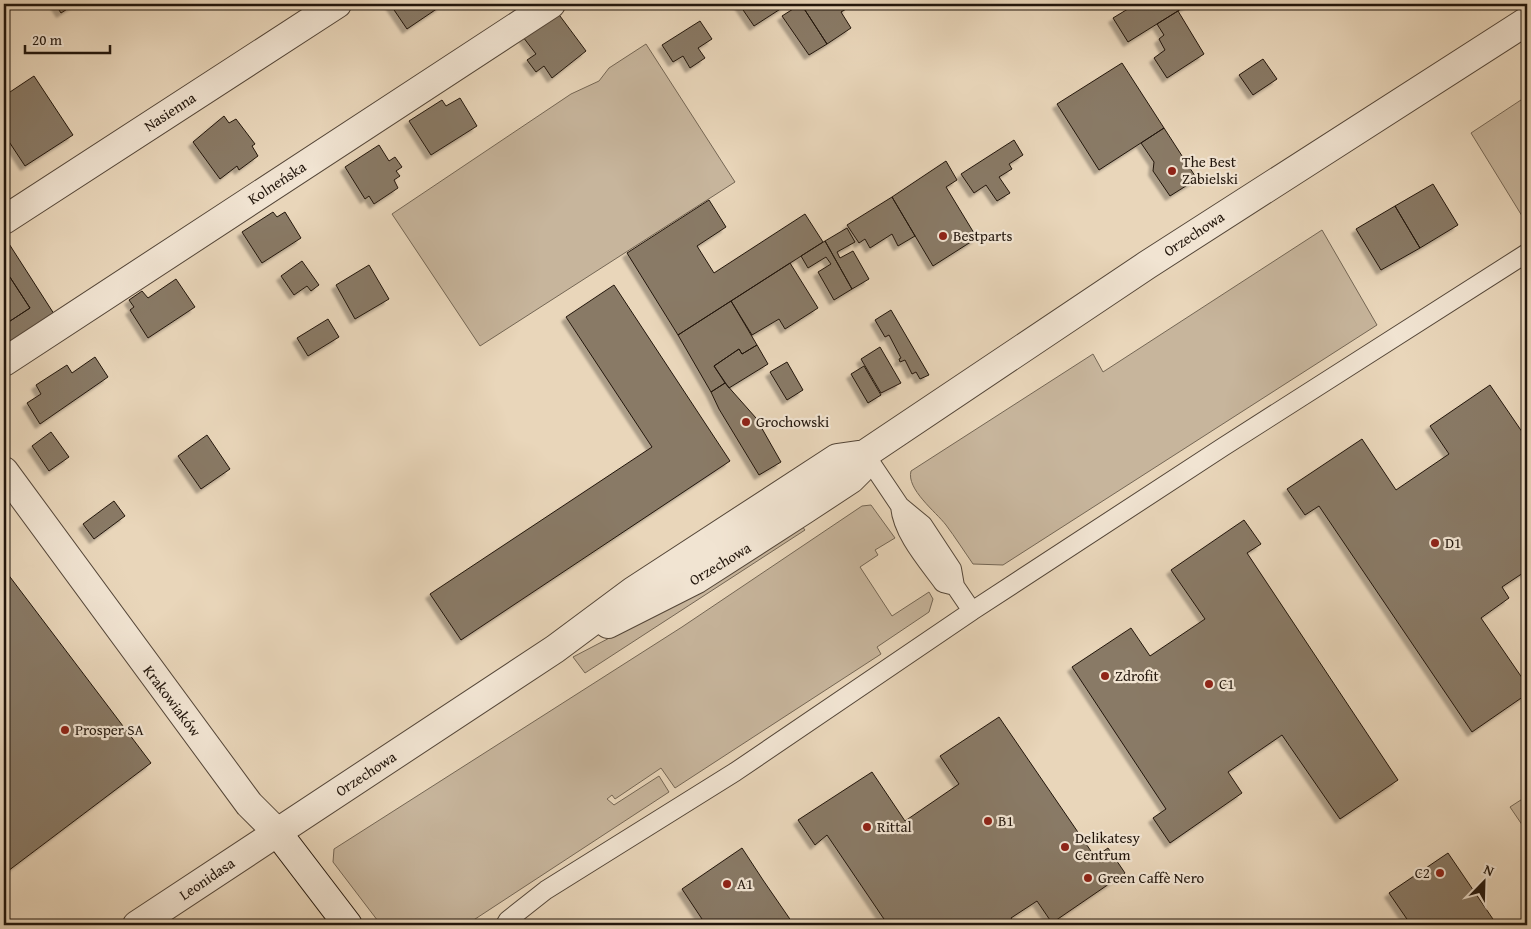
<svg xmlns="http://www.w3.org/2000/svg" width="1531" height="929" viewBox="0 0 1531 929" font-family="'Gentium Book Plus',serif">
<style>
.green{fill:#c7b59c;stroke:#746654}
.building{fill:#897a66;stroke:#22160c;filter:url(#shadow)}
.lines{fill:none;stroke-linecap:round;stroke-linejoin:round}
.lane-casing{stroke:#544638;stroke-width:20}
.street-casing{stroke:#544638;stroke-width:30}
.secondary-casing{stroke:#22160c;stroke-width:30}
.lane{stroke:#f1e4d2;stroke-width:18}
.street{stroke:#f1e4d2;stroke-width:28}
.secondary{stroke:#f1e4d2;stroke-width:28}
.poi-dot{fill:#8f2418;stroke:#f1e4d2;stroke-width:2}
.labels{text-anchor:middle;stroke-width:4.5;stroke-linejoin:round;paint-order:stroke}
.street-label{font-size:15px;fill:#22160c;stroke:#f1e4d2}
.poi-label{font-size:15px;fill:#22160c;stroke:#f1e4d2;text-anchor:start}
</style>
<defs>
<filter id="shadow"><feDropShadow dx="-4.5" dy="4.5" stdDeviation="1" flood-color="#0004"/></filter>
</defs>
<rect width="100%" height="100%" fill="#e9d6ba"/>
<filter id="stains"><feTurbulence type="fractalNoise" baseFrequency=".004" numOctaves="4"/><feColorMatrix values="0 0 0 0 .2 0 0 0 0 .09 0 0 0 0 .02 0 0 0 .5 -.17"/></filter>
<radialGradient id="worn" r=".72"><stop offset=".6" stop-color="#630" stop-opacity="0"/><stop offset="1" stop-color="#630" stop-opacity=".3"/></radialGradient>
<!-- green -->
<path class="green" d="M646,44L735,182L480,346L392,214L571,94L599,81L609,68Z
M1527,96V224L1471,133Z
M1322,230L1377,325L1003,565L973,564C964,551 955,537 946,525C936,512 906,489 911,471L1093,354L1103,372Z
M862,506L871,505L895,538L875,550L878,555L860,567L892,616L929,592L933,599L929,612L877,647L881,654L675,788L661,768L615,799L612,795L607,799L614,805L659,776L669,792L466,925H381L333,862L334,849L682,627Z
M801,525L805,530L585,673L573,657L684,599Z
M1527,796V832L1510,807Z"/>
<!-- building -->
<path class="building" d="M55,4H75L61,13Z
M390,4H440L441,6L407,29Z
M739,4H784L785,6L754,26Z
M801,4H846L848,8L841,12L851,28L827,44Z
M801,4L827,44L809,55L782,16Z
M1136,4H1189L1128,42L1113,18Z
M1178,11L1204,54L1167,78L1154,58L1165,50L1159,39L1164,35L1157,24Z
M557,12L586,51L552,78L544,66L536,72L527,60L536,54L523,37Z
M700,21L712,39L698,48L705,58L690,68L683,56L673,62L662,45Z
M1263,59L1277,79L1253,95L1239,75Z
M1122,63L1164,128L1099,170L1057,104Z
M34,76L73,135L25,166L4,134V96Z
M460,98L477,126L431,155L409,121L442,100L446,106Z
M224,116L229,123L236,119L255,144L252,146L258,156L239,170L237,166L220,179L193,142Z
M1164,128L1197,179L1170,196L1153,171L1154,162L1141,143Z
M1014,140L1023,155L1009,164L1012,169L999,177L1010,193L997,201L986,185L974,193L961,174Z
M379,145L389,161L395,157L402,167L396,171L400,176L394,180L398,188L374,204L369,196L365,199L345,167Z
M946,161L957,180L946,187L977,238L933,266L892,197Z
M1433,184L1458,225L1420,248L1395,206Z
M892,197L915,236L898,246L892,234L870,248L865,239L859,243L847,225Z
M709,200L726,227L697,246L714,273L805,214L823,242L678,335L627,253Z
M1395,206L1420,248L1381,270L1356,229Z
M273,212L277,217L285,212L301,238L262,263L242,232Z
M847,228L855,242L837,252L840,258L853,251L869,279L852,289L825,241Z
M4,236L56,317L4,351V325L30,308L4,268Z
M825,241L852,289L834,300L818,272L831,264L826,257L808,268L801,256Z
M302,261L319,285L311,291L307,286L294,295L281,276Z
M790,263L818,308L785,329L779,319L752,335L731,301Z
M369,265L389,299L355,319L336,285Z
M4,268L30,308L4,325Z
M176,279L195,307L148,338L130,310L134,307L129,300L142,291L148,298Z
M614,285L730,461L461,640L430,594L652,447L566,317Z
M731,301L757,345L742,354L739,349L714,366L725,383L711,392L678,335Z
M891,310L929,375L920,379L916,372L912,374L905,360L900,362L899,359L901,358L889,335L885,337L875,320Z
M328,319L339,337L308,356L297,338Z
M757,345L768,364L729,388L714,366L739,349L742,354Z
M880,347L901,383L881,393L861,359Z
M95,357L108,377L40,424L27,403L41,394L36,385L67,365L72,373Z
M787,362L803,390L787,400L770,372Z
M864,366L881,395L868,403L851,374Z
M725,383L756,418L781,462L759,475L719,409L711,392Z
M1490,385L1527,439V573L1526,571L1502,587L1509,598L1481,618L1527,685V694L1472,732L1319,506L1305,515L1287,489L1362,439L1396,490L1449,454L1430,426Z
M51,432L69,457L49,471L32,446Z
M207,435L230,469L201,489L178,456Z
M114,501L125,516L94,539L83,524Z
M1244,520L1261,544L1247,553L1398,780L1340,819L1282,735L1228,772L1242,793L1170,843L1153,818L1166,809L1072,667L1131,628L1150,656L1205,619L1171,570Z
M4,569L151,763L4,874Z
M999,717L1095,857L1108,848L1125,873L1052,923L1037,901L1011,918L1016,925H888L827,835L815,845L798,820L872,772L905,821L959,784L940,756Z
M742,848L763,880L794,925H706L682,889Z
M1448,853L1497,925H1411L1389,893Z"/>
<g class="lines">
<!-- lane casing -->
<g class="lane-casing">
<path id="lane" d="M900,506C902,533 927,561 943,583L955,586
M972,611L1223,447L1527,253
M505,925L508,920L546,890L735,772L972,611L955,586L952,569L923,525L900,506L865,454"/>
</g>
<!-- street casing -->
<g class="street-casing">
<path id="street" d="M4,220L337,4
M4,362L551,4
M4,471L249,804L277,832
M608,624L697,579L804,510L851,479L860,470L865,454
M137,925L555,649L633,591L837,458L865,454L1147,265L1527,21"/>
</g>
<!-- secondary casing -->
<g class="secondary-casing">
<path id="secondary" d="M277,832L348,925"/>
</g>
<!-- lane -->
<use href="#lane" class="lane"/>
<!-- street -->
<use href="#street" class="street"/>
<!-- secondary -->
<use href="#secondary" class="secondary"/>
</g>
<!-- markers -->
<g class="poi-dot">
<circle cx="1172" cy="171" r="5"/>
<circle cx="943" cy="236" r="5"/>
<circle cx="746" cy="422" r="5"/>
<circle cx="1435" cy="543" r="5"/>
<circle cx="1105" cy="676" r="5"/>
<circle cx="1209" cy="684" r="5"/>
<circle cx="65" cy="730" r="5"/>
<circle cx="988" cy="821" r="5"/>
<circle cx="867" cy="827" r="5"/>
<circle cx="1065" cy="847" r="5"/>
<circle cx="1440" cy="873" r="5"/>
<circle cx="1088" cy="878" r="5"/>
<circle cx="727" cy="884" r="5"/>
</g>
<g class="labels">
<!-- street labels -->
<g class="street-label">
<text transform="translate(170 112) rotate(-33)" y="5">Nasienna</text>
<text transform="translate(277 183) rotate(-33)" y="5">Kolneńska</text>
<text transform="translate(1194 234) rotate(-33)" y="5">Orzechowa</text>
<text transform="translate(720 564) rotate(-31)" y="5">Orzechowa</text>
<text transform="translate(172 701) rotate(53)" y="5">Krakowiaków</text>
<text transform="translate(366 774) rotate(-33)" y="5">Orzechowa</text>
<text transform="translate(207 879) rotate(-34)" y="5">Leonidasa</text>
</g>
<!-- poi labels -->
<g class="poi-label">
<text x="1182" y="167">The Best<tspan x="1182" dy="17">Zabielski</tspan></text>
<text x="953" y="241">Bestparts</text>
<text x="756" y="427">Grochowski</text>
<text x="1445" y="548">D1</text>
<text x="1115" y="681">Zdrofit</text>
<text x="1219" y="689">C1</text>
<text x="75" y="735">Prosper SA</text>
<text x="998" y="826">B1</text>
<text x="877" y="832">Rittal</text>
<text x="1075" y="843">Delikatesy<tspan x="1075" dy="17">Centrum</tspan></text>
<text x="1430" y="878" text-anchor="end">C2</text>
<text x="1098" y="883">Green Caffè Nero</text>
<text x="737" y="889">A1</text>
</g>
</g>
<!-- margin -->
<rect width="1531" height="929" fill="none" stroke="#e9d6ba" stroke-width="20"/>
<rect x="5" y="5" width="1521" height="919" fill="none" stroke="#22160c" stroke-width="2.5"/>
<rect x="10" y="10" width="1511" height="909" fill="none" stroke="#22160c"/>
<!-- north arrow -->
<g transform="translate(1484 882) rotate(23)" stroke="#f1e4d2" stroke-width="4" paint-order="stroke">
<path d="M0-4L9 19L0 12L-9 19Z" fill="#22160c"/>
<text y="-8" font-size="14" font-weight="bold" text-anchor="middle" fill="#22160c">N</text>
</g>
<!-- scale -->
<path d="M25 45v8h85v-8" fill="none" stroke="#22160c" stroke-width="2.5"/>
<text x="32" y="45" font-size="15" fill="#22160c" stroke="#f1e4d2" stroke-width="4" paint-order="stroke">20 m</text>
<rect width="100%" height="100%" filter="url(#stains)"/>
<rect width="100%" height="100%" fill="url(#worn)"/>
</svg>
